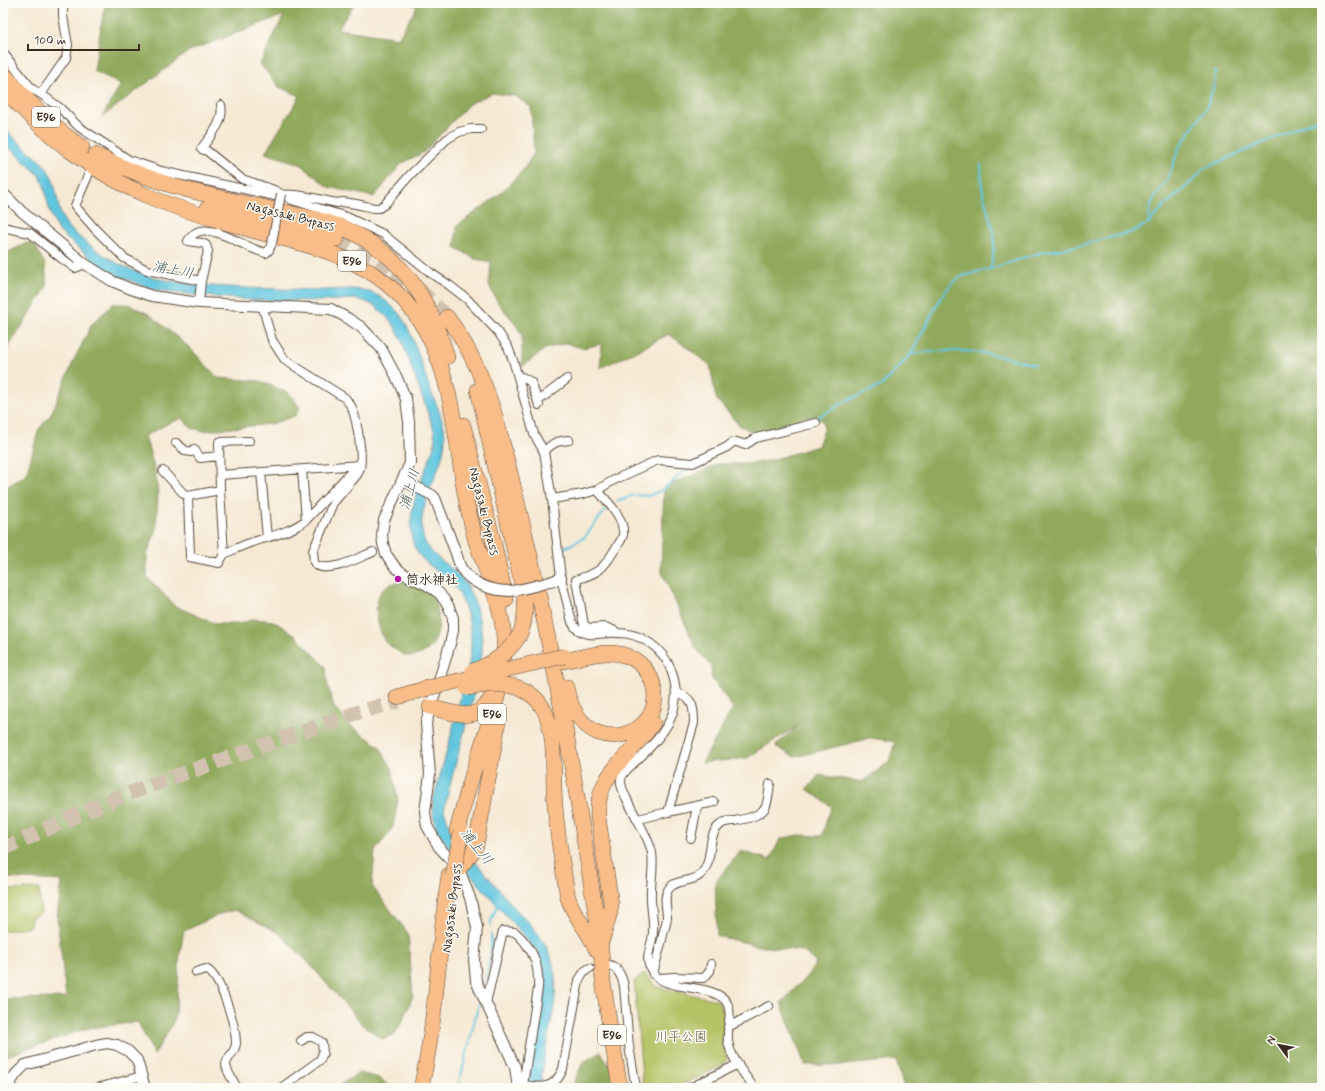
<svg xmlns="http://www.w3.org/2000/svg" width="1325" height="1091" viewBox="0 0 1325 1091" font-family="Mynerve,'Klee One',sans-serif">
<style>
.green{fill:#b5c366;stroke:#787642}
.forest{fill:#90a95b;stroke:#666a3c}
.water{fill:#60c6de;stroke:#4e787e}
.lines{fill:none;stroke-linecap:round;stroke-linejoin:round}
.stream{stroke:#60c6de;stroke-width:2}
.motorway-tunnel{stroke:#d1c3b0;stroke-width:15;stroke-dasharray:15 8;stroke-linecap:butt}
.minor-casing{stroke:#574739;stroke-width:10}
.tertiary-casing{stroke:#574739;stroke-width:12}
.motorway-casing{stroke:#574739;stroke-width:16}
.minor{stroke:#fff;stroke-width:8}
.tertiary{stroke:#fff;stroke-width:10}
.motorway{stroke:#f8bd88;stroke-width:15}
.minor-bridge-casing{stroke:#574739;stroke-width:10;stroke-linecap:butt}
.tertiary-bridge-casing{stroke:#574739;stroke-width:12;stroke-linecap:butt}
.motorway-bridge-casing{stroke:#574739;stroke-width:16;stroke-linecap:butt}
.minor-bridge{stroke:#fff;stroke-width:8}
.tertiary-bridge{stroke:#fff;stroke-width:10}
.motorway-bridge{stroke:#f8bd88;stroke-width:15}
.poi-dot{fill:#b5179e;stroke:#fdfcf7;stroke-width:1.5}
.labels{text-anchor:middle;stroke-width:3;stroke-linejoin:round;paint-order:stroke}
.shield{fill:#fdfcf7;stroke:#75695f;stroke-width:1}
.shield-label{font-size:12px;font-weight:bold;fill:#3b2a1e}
.street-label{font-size:13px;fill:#3b2a1e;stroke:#fdfcf7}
.poi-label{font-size:13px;font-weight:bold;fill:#3b2a1e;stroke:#fdfcf7;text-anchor:start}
.park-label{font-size:13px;fill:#605834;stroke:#fdfcf7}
.water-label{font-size:14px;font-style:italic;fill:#465958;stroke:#fdfcf7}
</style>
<rect width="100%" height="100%" fill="#fdfcf7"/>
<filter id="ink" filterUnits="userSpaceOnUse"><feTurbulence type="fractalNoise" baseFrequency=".025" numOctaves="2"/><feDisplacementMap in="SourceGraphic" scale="8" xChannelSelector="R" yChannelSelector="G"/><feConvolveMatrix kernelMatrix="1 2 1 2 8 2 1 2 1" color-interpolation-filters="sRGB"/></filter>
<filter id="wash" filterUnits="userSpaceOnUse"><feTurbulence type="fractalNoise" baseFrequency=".012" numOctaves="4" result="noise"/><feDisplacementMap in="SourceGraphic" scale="16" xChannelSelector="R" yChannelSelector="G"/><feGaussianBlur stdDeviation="0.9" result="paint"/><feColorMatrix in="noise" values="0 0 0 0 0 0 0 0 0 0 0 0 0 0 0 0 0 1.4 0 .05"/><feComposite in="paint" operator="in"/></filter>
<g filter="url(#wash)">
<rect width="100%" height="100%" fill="#f6e9d4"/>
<!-- green -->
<path class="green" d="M39,889L41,913L32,917L29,927L17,929L3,931V890Z
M645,973L657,987L717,1000L725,1014L723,1041L729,1056L722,1066L675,1088H643L634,981Z"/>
<!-- forest -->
<path class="forest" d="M106,3H355L338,29L398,38L417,7L410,3H1322V1088H904L896,1060L844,1065H805L781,1003L807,976L816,963L803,951L759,946L717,936L715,882L741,851L770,860L780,839L798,835L822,836L827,818L832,807L807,789L819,775L862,782L889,762L895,742L871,738L795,757L775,746L799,725L747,758L702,763L733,708L712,679L711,666L696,648L661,570L664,487L718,464H747L772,460L818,446L824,429L823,421L815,417L802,418L788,427L757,434L739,425L716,399L710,365L669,334L639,350L600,368L602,344L582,348L566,343L545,349L522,367V335L514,322L498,303L489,285L491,262L475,259L455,247L457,226L500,194L523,170L534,153L531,107L515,96L492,93L469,104L424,152L401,164L374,197L328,187L300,164L265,153L300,96L279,87L260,64L284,15L189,51L102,117L121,84L94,71L103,14Z
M27,243L34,244L45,264L47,287L9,346L3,361V261L8,252Z
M113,304H128L149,314L189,347L218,378L260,381L289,393L300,408L295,416L271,424L204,431L191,428L182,418L167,424L145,436L155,471L158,493L156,531L147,555V577L175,606L216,624H238L255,619L273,621L294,634L326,667L327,682L334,707L352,727L379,746L392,768L398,800L393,827L375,851L372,886L408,933L413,996L402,1022L394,1035L382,1039L364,1026L306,960L279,933L235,910L220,914L184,931L180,952L177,999L174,1021L154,1055L138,1022L89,1028L3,1057V999L66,998L57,916L62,881L3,878V855L6,853L5,846H3V489L26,475L39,429L51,414L74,360L92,324Z
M401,582C409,582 423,584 430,590C434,593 436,602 437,607C440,624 440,644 423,653C419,655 413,657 408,656C400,654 391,646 385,642C377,625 369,597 388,585C392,583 397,583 401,582Z
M601,1052L623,1088H547L573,1084L583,1062Z
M359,1073L379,1078L392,1088H338V1086Z"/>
<!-- water -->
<path class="water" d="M3,127C10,134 18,142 25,148C33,155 42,161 47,169C56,182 56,193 59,208C60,212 62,218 65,222C71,234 107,258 121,265C155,282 192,285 229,287C258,289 287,289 316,290C338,291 360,284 380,297C390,303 399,312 405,322C416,343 422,367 430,389C435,401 441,414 444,427C451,462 419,494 422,530C424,558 457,565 468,588C478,607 483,631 482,652C481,673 474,696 468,717C460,748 451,779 444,810L450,828L473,859L520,914C527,919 532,926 538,934C565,969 555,1003 547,1043C544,1058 542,1073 540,1088H527L534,1044L542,1007L544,987V973L538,952L463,866C461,858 455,855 450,849C435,832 431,818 434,796C445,760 454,723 463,687C466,674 471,659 471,645C472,628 466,608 459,593C448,572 417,566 412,539C407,514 418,488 427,465C430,458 433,450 435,442C435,439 434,434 434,430L402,341L395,327L387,317L375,306L364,301L353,299L324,301L250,300L196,295L158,290L144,286L117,275L91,261V258L64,236L57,229L49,209L44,185L38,174L3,142Z"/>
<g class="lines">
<!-- stream -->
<path class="stream" d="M981,165C982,172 981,180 982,187C987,219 1001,234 990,269
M1149,222L1150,206L1155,196L1167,181L1179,148L1207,107L1214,85L1215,71
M912,354C928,352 945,350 962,351C987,352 1011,358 1035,365
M813,420L850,399L881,386L911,354L940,299L951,284L962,276L990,269L1039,253L1077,246L1132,232L1149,223L1164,206L1196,178L1203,169L1322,117
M617,502L633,495L647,496L658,492L665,488L682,473L695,466
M562,549L585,537L606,509
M491,926V921L498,904
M484,984L491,954V933
M458,1088L479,1003"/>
</g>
</g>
<g filter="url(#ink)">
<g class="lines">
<!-- motorway-tunnel -->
<path class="motorway-tunnel" d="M337,239L373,257L400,274
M390,277L423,306L448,334
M419,289L447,317
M3,849L97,806L151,785L356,713L398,701"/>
<!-- minor casing -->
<g class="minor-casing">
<path id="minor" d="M3,53L32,89L41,94L60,108L79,127L129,160L161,171L275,196C291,191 320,200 337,203L343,202L356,204L374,208H379L385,204L410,175L447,139L459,132L471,129H481
M41,94L66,58L68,45L63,16V3
M221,105C225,122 210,136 201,149L207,151L242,179L274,190L292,200L347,217L383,234L432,274L449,285L467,299L498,332L508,347L513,360L534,434L544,452L552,499L561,578L572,622C575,629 582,633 589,634C598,635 608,632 618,633C641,633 663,648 671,670C686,709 664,735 637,760C632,765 623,771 621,779C618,793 649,833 652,853C654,866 651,879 651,891C650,905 654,918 653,932C653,941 648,950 648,960C648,963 651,971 654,974C667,991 708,984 724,999C735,1010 726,1028 728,1041C730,1057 745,1075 754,1088
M90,171L75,206L95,229L124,258L147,270L201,281
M3,227L30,233L61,258L75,268L85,264
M199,303L201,281L208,251L206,245L202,243L188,241C191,237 194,232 200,231C219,227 246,249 266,253L269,250L272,243
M519,378L522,377L531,382L539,405
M538,401L567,379
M176,443L186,451L191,452L194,449L200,458L219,456
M544,452C553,442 557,441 569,440
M360,468L357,475L333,503L313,551L314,562L316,565C331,573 358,558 373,552
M302,470L306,520
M163,471L184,494L188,496
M261,472L267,538
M220,475L360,465
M220,490L188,496L190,557L219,563L224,554L220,490L219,442L249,441
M597,490C607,501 625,518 623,535C622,540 617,546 614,551C601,572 598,572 576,580L584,625L590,628L605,627L615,631
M552,499L583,494L597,490L616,479L658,460L693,463L727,447L733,442H737L745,445L756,438L816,423
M224,554C231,551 239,547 247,544C266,537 290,533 306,520L350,473L360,468C363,455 357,421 352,408C351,405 347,401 345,398L285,360L272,340L262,305
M668,812L714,802
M638,819L668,812L694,723C694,707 693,697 676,693
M691,838L697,806
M609,965C618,967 622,977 624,986L629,1046L636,1088
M196,972L206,969C221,976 236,1027 236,1043C236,1052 226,1058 226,1065C227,1073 234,1081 237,1088
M653,974C656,961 660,948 663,935C664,929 667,923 667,917C667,908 663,898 668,890C674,879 692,883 700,875C715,862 705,837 720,825C724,821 729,821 734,821C745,819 758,817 765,808C768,804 769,790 770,784
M660,978L674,977L704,978L710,971L711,964
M486,1003L503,931L515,932C519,936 523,939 526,944C536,956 539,973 538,988L523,1085
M728,1027L769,1006
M519,1084C540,1088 554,1091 563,1069L579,980L585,971L590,968
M97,1088L142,1076
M281,1088L320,1060L323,1053L322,1043L320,1041L313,1037H307L301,1041
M690,1088L738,1064"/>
</g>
<!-- tertiary casing -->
<g class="tertiary-casing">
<path id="tertiary" d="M3,193L21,211L85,264L112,281L131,289L152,296L199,303L331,309L349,319L361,327L381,348L396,376L406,399L409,422L410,463L384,520L382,534L383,544L386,554L395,567L404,574L427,585L439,593L448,605L453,618V631L450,644L426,723L430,774L425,812L427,826L439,847L459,869L470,898L477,927L474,960L476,981L515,1067L518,1088
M402,480L432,495L435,498L457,556
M550,582L561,578
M7,1088L16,1074L25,1065L96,1045L107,1043L117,1045L128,1051L137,1060L145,1088"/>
</g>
<!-- motorway casing -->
<g class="motorway-casing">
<path id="motorway" d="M3,73C27,100 52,127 82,147
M3,88C45,135 91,172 150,197C183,211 218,220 252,230C286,240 323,247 354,263C424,297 446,362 456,435C461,464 463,492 471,521C473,530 475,541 479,550C492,588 507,616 504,659C502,689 490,719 481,748C472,775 464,803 457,831
M95,155C127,169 158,183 192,191C221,198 251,205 280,211C300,216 320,219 339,226C399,251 429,296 447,357
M208,207L304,229L337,239
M447,317C492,376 503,447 521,518C552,644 574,773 594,902C597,918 600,934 601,950C602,960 602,971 603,981C608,1017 614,1053 620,1088
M478,390L524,593C526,607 526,622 519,636
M463,425L494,544L506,600
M564,661C578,658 593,653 609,653C661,653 672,721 625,734C616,737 607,736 598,733C579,724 570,707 566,687
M513,686C527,690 539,699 545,712C557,737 552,778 555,805C557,836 563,868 568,898C574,917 589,931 596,949
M397,697L428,688
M430,707C455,713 479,725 493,695
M459,869L473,851L476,845L494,747L499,716
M602,940L610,912L611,904L598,817C595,773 633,755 653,723
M421,1088C437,1018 438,946 449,875"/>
</g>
<!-- minor -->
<use href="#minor" class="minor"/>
<!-- tertiary -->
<use href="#tertiary" class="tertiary"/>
<!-- motorway -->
<use href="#motorway" class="motorway"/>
<!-- minor-bridge casing -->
<g class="minor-bridge-casing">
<path id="minor-bridge" d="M272,243L281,194"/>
</g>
<!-- tertiary-bridge casing -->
<g class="tertiary-bridge-casing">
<path id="tertiary-bridge" d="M457,556C458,560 459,564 461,568C471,584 492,591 510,591C523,590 537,585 550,582"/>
</g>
<!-- motorway-bridge casing -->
<g class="motorway-bridge-casing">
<path id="motorway-bridge" d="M473,671C492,664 509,652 519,636
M428,688L564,656
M467,688L492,684L513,686
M453,876L461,832"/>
</g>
<!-- minor-bridge -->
<use href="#minor-bridge" class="minor-bridge"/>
<!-- tertiary-bridge -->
<use href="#tertiary-bridge" class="tertiary-bridge"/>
<!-- motorway-bridge -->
<use href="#motorway-bridge" class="motorway-bridge"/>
</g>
</g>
<!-- markers -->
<circle class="poi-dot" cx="398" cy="579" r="4"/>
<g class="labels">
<!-- shield labels -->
<g class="shield">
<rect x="32" y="107" width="28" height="20" rx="3"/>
<rect x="338" y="251" width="28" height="20" rx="3"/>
<rect x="478" y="704" width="28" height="20" rx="3"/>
<rect x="598" y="1025" width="28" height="20" rx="3"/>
</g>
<g class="shield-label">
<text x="46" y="121">E96</text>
<text x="352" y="265">E96</text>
<text x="492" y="718">E96</text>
<text x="612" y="1039">E96</text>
</g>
<!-- street labels -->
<g class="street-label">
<text transform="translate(291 215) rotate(14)" y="5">Nagasaki Bypass</text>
<text transform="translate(485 511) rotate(76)" y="5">Nagasaki Bypass</text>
<text transform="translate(451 908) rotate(-83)" y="5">Nagasaki Bypass</text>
</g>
<!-- poi labels -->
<g class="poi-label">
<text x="406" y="584">筒水神社</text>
</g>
<!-- park labels -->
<g class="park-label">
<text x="681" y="1041">川平公園</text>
</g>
<!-- water labels -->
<g class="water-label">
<text transform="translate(173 269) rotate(11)" y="5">浦上川</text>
<text transform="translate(409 489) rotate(-74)" y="5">浦上川</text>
<text transform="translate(477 846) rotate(51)" y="5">浦上川</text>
</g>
</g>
<!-- margin -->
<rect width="1325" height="1091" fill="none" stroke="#fdfcf7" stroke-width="16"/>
<!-- north arrow -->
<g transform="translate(1279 1045) rotate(302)" stroke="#fdfcf7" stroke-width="3" paint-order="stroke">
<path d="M0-3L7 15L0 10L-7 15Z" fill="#3b2a1e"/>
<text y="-6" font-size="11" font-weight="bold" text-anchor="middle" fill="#3b2a1e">N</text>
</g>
<!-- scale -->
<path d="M28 44v6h111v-6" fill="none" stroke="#3b2a1e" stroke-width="2"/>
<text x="34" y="44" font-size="12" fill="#3b2a1e" stroke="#fdfcf7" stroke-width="3" paint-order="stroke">100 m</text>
</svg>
